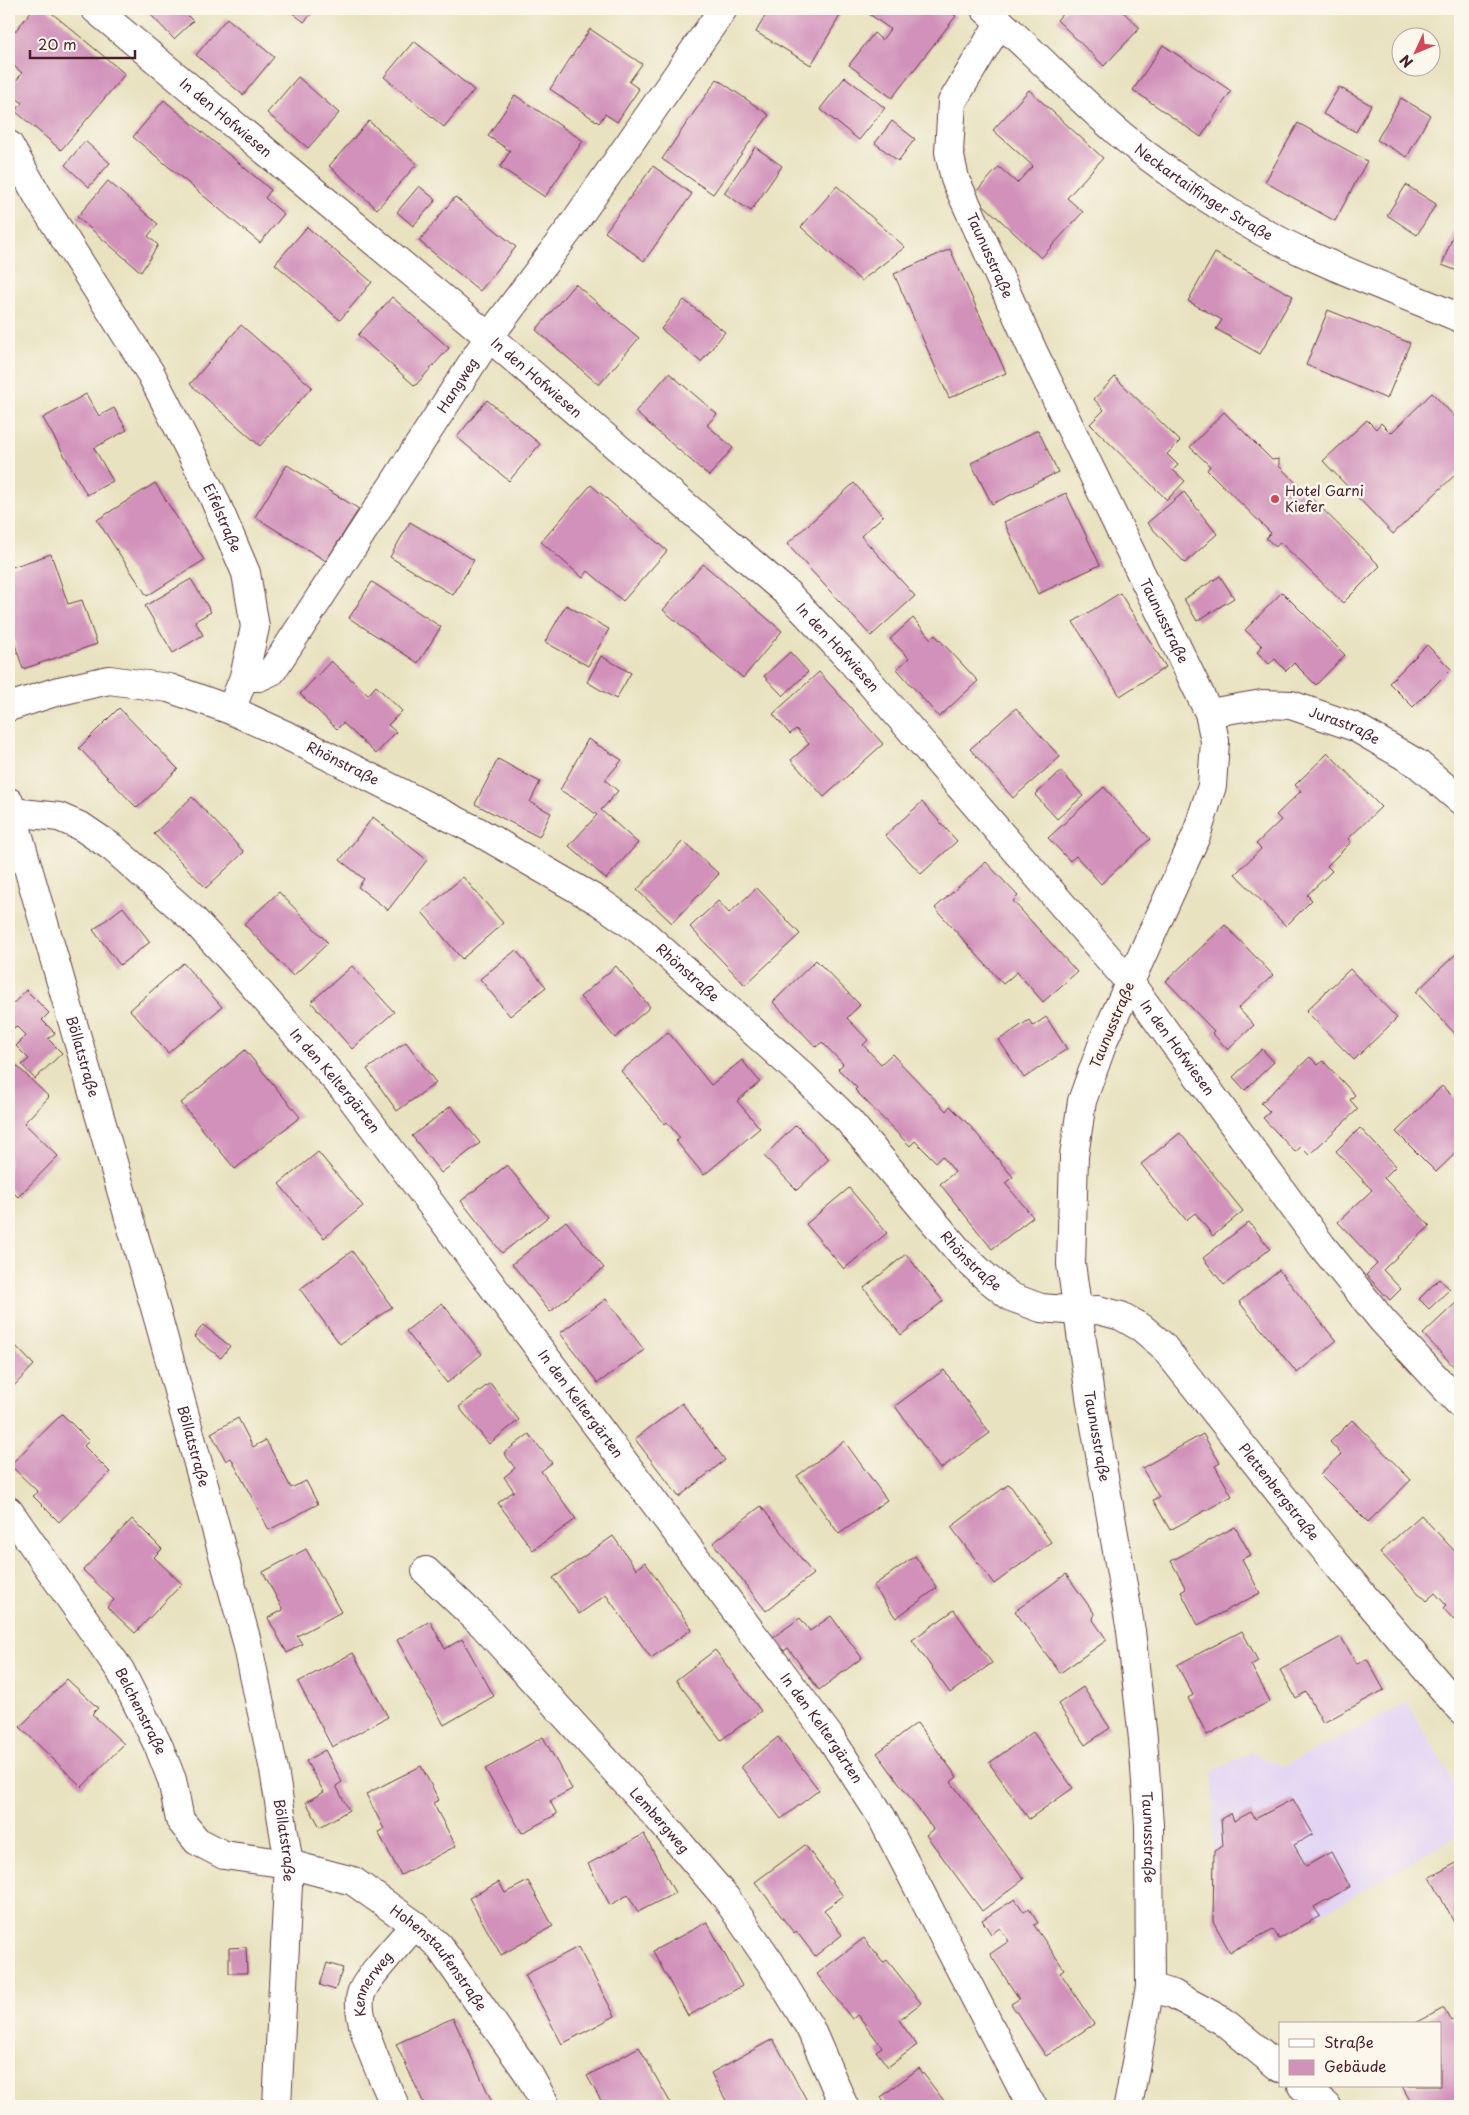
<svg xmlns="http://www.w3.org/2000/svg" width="1469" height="2115" viewBox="0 0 1469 2115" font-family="'Playpen Sans',sans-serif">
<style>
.built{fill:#e1d4f4}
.building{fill:#d191ba}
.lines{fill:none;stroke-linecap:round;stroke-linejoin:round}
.minor-casing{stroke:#623c41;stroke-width:30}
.minor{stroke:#fff;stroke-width:28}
.poi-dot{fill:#d1495b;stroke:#fbf7ec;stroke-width:2}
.labels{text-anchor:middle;stroke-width:5;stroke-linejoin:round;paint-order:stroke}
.street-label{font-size:14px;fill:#4a1f2b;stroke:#fbf7ec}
.poi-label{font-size:14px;fill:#4a1f2b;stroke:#fbf7ec;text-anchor:start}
</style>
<rect width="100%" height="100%" fill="#fbf7ec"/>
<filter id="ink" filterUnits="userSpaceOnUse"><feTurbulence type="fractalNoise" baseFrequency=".02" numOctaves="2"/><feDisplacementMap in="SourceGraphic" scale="10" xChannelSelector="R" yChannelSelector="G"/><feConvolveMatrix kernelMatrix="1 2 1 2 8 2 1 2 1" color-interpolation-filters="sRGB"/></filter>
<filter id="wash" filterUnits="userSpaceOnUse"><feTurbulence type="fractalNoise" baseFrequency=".0096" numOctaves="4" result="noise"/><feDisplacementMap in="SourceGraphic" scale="20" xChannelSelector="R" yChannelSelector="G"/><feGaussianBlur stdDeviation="1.12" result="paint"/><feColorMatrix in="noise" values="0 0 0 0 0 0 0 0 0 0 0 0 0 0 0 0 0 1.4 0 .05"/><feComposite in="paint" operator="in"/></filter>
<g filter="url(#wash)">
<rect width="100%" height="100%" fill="#e8e2c0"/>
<!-- built -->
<path class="built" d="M1408,1703L1460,1794V1834L1279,1939L1273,1929L1230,1952L1213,1921V1771L1250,1753L1284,1766Z"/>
<g id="blocks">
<!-- building -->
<path class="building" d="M33,9H47L125,74L61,150L15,111L22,103L9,91L22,73L9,62V39Z
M156,9H181L193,21L174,39L150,14Z
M292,9H316L304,22L290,11Z
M769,9H844L811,65L756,32Z
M867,9H946L956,16L892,98L849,65L874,33L882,40L890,29L865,11Z
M1067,9H1120L1140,28L1104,66L1057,20Z
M227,18L274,57L243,95L196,55Z
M590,29L642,64L629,82L639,89L617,122L605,114L599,123L550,89Z
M414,41L474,90L444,127L384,77Z
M1163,45L1231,91L1201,137L1133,90Z
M298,77L339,113L308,148L267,113Z
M845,77L885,108L859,140L820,109Z
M717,79L769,115L713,194L662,159Z
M1339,87L1371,105L1356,132L1323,114Z
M1029,90L1103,158L1067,198L1083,212L1041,258L973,195L999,167L1017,183L1033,166L993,130Z
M515,95L583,141L545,197L500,167L510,151L488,136Z
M1401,98L1430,115L1407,157L1377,140Z
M164,100L271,190L265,198L284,214L260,243L133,137Z
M369,121L417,164L377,209L329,166Z
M892,121L915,139L898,161L875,143Z
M1298,123L1367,161L1335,221L1265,182Z
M85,141L110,163L89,187L65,165Z
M755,147L782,166L751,211L724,193Z
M653,166L692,194L644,261L605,232Z
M108,181L158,224L148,236L158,245L141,272L77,217Z
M1406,185L1436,204L1417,235L1387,215Z
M419,186L436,200L413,226L397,212Z
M837,186L905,247L861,281L801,227Z
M455,197L516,247L480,291L419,241Z
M1460,217V272L1442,265Z
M307,227L372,282L340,320L275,264Z
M950,249L1006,373L949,398L894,274Z
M1215,253L1293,296L1260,354L1216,329L1222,320L1188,301Z
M575,284L639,338L599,385L536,330Z
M392,297L449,348L415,386L358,335Z
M684,300L725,332L701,362L661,329Z
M1328,310L1410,343L1387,399L1306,365Z
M241,325L312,387L260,446L190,384Z
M669,373L717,414L707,425L733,448L709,476L635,412Z
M1115,377L1180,441L1167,454L1178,465L1173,470L1185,481L1167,500L1090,424L1104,410L1094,399Z
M1432,393L1460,422V470L1393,534L1323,461L1367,420L1376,429L1381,423L1391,433Z
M86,394L99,416L114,408L127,430L94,448L113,481L87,495L43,418Z
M487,400L540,444L509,481L457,437Z
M1224,412L1272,460L1279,459V466L1380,566L1343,603L1280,542L1276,547L1266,538L1271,533L1207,470L1210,466L1190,447Z
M1038,430L1058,472L992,504L971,463Z
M287,465L359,509L326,561L255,517Z
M155,483L204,560L147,596L97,520Z
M854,483L883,516L861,536L915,596L871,636L787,544Z
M591,485L667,551L623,601L588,571L583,578L541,542Z
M1184,492L1217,534L1185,563L1147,523Z
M1066,493L1100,565L1038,594L1004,522Z
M410,522L474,560L453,595L390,557Z
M51,554L68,604L82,600L97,644L23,669L9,626V568Z
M703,564L782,631L743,678L663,610Z
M1220,576L1234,598L1197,621L1184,599Z
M191,579L211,612L195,621L203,635L173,653L145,606Z
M372,582L441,627L418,663L349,618Z
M1282,592L1345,655L1316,685L1294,663L1286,671L1275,659L1269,664L1257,652L1262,646L1245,630Z
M1120,593L1166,667L1120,696L1073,622Z
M566,605L609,629L588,666L545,642Z
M913,618L931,639L935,635L978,681L939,717L897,669L909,658L890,639Z
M1427,645L1451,669L1413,707L1389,683Z
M790,652L808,672L783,696L764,676Z
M601,656L631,673L616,699L587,682Z
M331,661L368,695L376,686L402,711L388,725L396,732L376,754L343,723L337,729L300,694Z
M819,672L883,744L824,797L791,760L809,744L796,729L790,734L773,714Z
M119,708L178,769L137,808L79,748Z
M1016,708L1060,757L1013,798L970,749Z
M588,739L622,760L605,780L618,791L601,810L638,843L606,879L569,846L597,815L583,804L560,790Z
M1328,753L1381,807L1348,839L1351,842L1327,866L1332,871L1307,895L1312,900L1286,926L1235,874L1261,849L1256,844L1281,820L1276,815L1301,791L1295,785Z
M498,759L540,782L530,802L551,813L539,837L475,804Z
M1061,771L1083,796L1057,819L1035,795Z
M1104,787L1150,839L1101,884L1076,856L1070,861L1048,838Z
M192,797L244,852L206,888L154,834Z
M922,802L957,841L921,874L885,835Z
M373,817L427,860L388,910L358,887L364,879L340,860Z
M683,841L719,874L672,923L637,890Z
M986,862L1018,896L1013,901L1077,972L1043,1002L1017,972L1003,984L935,908Z
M463,877L503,923L462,959L422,912Z
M757,888L800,934L745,985L690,927L718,901L729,913Z
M279,892L328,943L293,976L244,924Z
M123,907L150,942L120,965L93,930Z
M1225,925L1273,975L1238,1008L1254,1025L1228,1050L1212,1033L1214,1031L1166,981Z
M516,950L546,987L510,1016L480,979Z
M1459,951L1460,952V1039L1416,992Z
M816,960L860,1005L847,1018L868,1040L863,1045L881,1064L892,1054L946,1111L950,1106L971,1127L1013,1177L1005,1183L1033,1217L992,1249L940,1184L955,1172L942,1156L936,1162L915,1141L910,1146L855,1090L857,1088L838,1069L843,1064L822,1042L816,1047L773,1002Z
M183,963L222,1007L168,1053L130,1010Z
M352,966L394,1012L352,1049L311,1002Z
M616,966L650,1007L615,1038L580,997Z
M1350,969L1397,1018L1354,1060L1306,1011Z
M26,990L49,1013L42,1020L55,1033L48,1039L62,1053L35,1079L22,1065L29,1059L16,1046L26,1036L16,1026L9,1033V1008Z
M1046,1017L1067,1049L1024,1078L999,1040L1029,1020L1033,1026Z
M668,1032L711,1085L742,1060L760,1082L737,1101L760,1128L704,1175L676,1141L680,1138L667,1122L665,1124L621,1071Z
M406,1042L436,1083L397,1111L367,1069Z
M1262,1049L1274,1062L1245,1090L1233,1077Z
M245,1050L300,1117L235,1169L181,1103Z
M1310,1057L1318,1065L1323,1061L1340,1079L1355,1095L1350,1100L1358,1109L1309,1155L1301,1147L1295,1152L1263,1118L1270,1112L1261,1103Z
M16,1065L49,1097L24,1123L58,1156L18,1197L9,1188V1072Z
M1442,1086L1460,1104V1149L1436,1172L1396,1132Z
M451,1106L480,1143L441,1173L412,1136Z
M796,1125L829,1159L797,1190L764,1156Z
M1360,1128L1396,1166L1384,1178L1430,1226L1383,1270L1401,1289L1390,1300L1366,1275L1377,1264L1338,1222L1372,1190L1336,1151Z
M1180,1133L1243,1211L1213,1236L1195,1213L1186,1220L1141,1164Z
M318,1152L363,1206L324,1238L279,1184Z
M507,1165L548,1217L502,1253L461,1201Z
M849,1188L887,1233L844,1269L806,1224Z
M566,1221L604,1268L550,1312L512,1264Z
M1249,1222L1270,1249L1224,1285L1203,1258Z
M352,1251L392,1307L340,1344L300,1289Z
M906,1254L943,1301L901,1335L864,1288Z
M1279,1270L1336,1341L1297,1373L1239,1302Z
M1439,1279L1450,1289L1429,1309L1419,1299Z
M606,1299L644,1350L598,1383L560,1333Z
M1460,1299V1373L1423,1334Z
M442,1303L482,1354L447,1383L406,1331Z
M203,1325L230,1346L221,1358L194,1337Z
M9,1339L34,1365L9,1391Z
M944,1370L990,1433L940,1469L895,1406Z
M490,1383L519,1420L489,1444L459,1407Z
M682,1403L725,1460L679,1497L635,1439Z
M62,1414L89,1441L84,1446L110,1472L59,1522L33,1496L38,1492L10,1465Z
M238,1418L253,1447L266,1440L291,1488L306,1481L318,1504L269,1530L231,1458L226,1461L211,1433Z
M1352,1420L1411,1480L1368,1522L1320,1474L1341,1454L1330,1442Z
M529,1434L552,1463L541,1471L576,1519L533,1550L498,1503L514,1491L504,1477L515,1468L504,1453Z
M1203,1434L1220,1463L1215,1466L1232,1496L1170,1530L1153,1500L1159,1497L1142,1468Z
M844,1441L887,1500L839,1534L797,1476Z
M1009,1484L1051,1542L994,1584L951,1527Z
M761,1506L813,1574L766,1611L713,1543Z
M1421,1515L1460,1557V1614L1454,1620L1443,1608L1446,1605L1435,1593L1426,1601L1380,1552Z
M132,1519L162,1549L154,1557L182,1584L135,1633L107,1607L114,1600L83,1570Z
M1235,1527L1251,1555L1242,1559L1260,1593L1198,1625L1181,1592L1186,1589L1171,1561Z
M613,1536L636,1569L645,1562L692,1629L651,1658L606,1595L579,1614L553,1578Z
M306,1549L341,1612L297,1636L302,1644L287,1653L268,1618L283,1610L263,1572Z
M915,1556L937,1588L896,1618L873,1586Z
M1066,1574L1094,1613L1093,1620L1107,1640L1060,1673L1015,1611Z
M954,1610L992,1663L950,1693L912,1640Z
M831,1616L862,1658L819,1690L788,1648L782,1652L772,1638L800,1618L810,1631Z
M430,1621L445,1649L462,1639L494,1696L444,1725L397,1640Z
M1242,1631L1258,1661L1251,1665L1270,1701L1207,1735L1188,1698L1193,1695L1177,1665Z
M1341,1637L1357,1664L1367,1659L1384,1690L1323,1723L1306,1692L1296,1698L1280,1670Z
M715,1650L761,1711L721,1740L676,1680Z
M353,1653L388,1717L332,1747L298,1682Z
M67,1679L98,1708L92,1714L124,1744L82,1787L20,1727Z
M1083,1687L1110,1728L1085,1745L1058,1704Z
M917,1723L957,1777L951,1782L1024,1879L982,1911L926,1835L933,1829L877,1753Z
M1033,1732L1073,1788L1029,1819L989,1763Z
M543,1737L572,1789L550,1801L557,1814L522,1833L485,1769Z
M778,1737L819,1790L781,1819L741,1767Z
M325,1750L342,1782L336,1786L349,1810L320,1827L306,1802L324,1792L306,1761Z
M421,1766L439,1800L433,1803L456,1846L401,1875L378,1832L384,1829L366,1794Z
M1293,1799L1313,1834L1294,1845L1306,1866L1331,1852L1350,1887L1314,1907L1320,1916L1279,1939L1273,1929L1230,1952L1213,1921L1214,1851L1223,1846L1221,1819L1231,1813L1234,1821L1251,1812L1255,1819Z
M644,1834L675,1893L638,1912L628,1895L610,1905L588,1864Z
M805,1845L843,1896L824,1910L842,1935L815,1956L796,1931L794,1933L755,1882Z
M1460,1861V1934L1430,1877Z
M528,1881L553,1926L501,1955L469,1898L499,1882L505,1893Z
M1015,1899L1024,1912L1029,1909L1038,1923L1034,1925L1064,1969L1060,1972L1094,2024L1046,2056L1011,2004L1019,1999L990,1954L1009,1941L1000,1928L991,1934L982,1920Z
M707,1922L742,1986L688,2016L653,1951Z
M864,1938L883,1963L887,1960L921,2003L899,2020L917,2045L888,2067L876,2051L882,2047L858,2015L852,2019L817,1974Z
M246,1947L247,1973H229V1948Z
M578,1947L615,2016L562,2044L525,1975Z
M327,1963L343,1968L335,1990L320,1985Z
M1444,2008L1451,2021L1460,2016V2105L1413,2106L1402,2086H1440V2024H1414Z
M453,2018L482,2080L494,2106H425L396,2044Z
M773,2039L810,2106H729L711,2073Z
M639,2047L670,2102L662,2106H604L587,2076Z
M919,2068L948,2106H887L881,2097Z"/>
</g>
</g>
<g filter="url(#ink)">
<use href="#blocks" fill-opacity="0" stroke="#623c41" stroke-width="1"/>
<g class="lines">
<!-- minor casing -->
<g class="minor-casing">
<g id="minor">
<path id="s1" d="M95,9L489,337L787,593L852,662L1130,983L1322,1246L1382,1320L1460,1404"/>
<path id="s2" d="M985,9C1032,49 1074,95 1121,135C1155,163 1192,189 1229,212C1301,258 1383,285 1460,318"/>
<path id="s3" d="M1000,22L952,102L949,152L955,179L1033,351L1209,713L1215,741L1212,786L1196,836L1105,1037L1082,1101L1074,1156L1071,1264L1091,1403L1131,1631L1143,1739L1149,1825L1150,1987L1128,2106"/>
<path id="s4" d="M9,145L43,205L151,374L213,496L246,573L255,627L244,677L231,710L169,688L109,680L55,692L9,707"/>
<path id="s5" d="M244,677H259L272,671L489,337L569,230L723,9"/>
<path id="s6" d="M231,710L294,739L479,832L600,902L641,931L803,1076L848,1120L962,1255L987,1278L1011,1297L1041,1308L1078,1311L1098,1310L1121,1316L1142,1328L1162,1345L1333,1560L1460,1709"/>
<path id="s7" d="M1209,713L1262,704L1291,705L1355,727L1418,764L1460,800"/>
<path id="s8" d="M9,802L160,1325L247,1642L274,1770L289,1864L277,2106"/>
<path id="s9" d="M12,812L59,817L82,827L113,848L193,919L231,960L350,1096L830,1737L881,1816L1028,2100L1033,2106"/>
<path id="s10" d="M9,1511L120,1670L159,1747L172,1780L180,1820L197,1841L224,1855L289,1864L353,1881L415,1925L438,1945L528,2073L546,2106"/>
<path id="s11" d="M426,1571L483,1625L658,1818L726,1898L770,1962L810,2028L844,2106"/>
<path d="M1150,1987L1173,1994L1223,2021L1280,2068"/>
<path d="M1302,2086L1327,2106"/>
<path id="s12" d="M395,2106C385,2082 353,2018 361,1994C365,1979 403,1939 415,1925"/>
</g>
</g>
<!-- minor -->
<use href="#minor" class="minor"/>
</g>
</g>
<!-- markers -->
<circle class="poi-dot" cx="1275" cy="499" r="5"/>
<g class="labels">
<!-- street labels -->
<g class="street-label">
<text dy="5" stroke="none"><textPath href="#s1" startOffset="170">In den Hofwiesen</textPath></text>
<text dy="5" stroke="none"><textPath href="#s2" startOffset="286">Neckartailfinger Straße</textPath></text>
<text dy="5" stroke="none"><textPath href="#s3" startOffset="255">Taunusstraße</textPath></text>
<text dy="5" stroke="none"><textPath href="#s1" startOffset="575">In den Hofwiesen</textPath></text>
<text dy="5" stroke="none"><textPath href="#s5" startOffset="370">Hangweg</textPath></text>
<text dy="5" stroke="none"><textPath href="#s4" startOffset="430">Eifelstraße</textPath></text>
<text dy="5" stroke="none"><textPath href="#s3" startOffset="660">Taunusstraße</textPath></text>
<text dy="5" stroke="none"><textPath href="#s1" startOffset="980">In den Hofwiesen</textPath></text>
<text dy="5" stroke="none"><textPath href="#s7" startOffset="140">Jurastraße</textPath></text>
<text dy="5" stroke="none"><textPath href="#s6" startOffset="124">Rhönstraße</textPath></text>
<text dy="5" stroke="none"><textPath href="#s6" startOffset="529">Rhönstraße</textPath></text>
<text transform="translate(1112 1025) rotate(-67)" y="5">Taunusstraße</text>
<text dy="5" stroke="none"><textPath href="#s1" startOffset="1505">In den Hofwiesen</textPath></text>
<text dy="5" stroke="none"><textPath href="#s8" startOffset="265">Böllatstraße</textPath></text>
<text dy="5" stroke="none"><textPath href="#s9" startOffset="432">In den Keltergärten</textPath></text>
<text dy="5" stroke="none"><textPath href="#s6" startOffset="934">Rhönstraße</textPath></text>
<text dy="5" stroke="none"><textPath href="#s9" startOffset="838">In den Keltergärten</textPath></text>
<text dy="5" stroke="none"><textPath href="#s3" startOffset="1515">Taunusstraße</textPath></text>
<text dy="5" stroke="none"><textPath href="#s8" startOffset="670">Böllatstraße</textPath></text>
<text dy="5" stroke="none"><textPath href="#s6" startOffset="1339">Plettenbergstraße</textPath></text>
<text dy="5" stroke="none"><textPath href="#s10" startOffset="240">Belchenstraße</textPath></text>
<text dy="5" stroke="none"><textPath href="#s9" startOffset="1242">In den Keltergärten</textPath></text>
<text dy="5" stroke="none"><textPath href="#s11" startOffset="342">Lembergweg</textPath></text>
<text dy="5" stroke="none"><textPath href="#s3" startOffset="1920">Taunusstraße</textPath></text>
<text dy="5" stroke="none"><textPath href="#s8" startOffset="1075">Böllatstraße</textPath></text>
<text dy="5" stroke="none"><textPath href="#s10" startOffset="662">Hohenstaufenstraße</textPath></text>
<text dy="5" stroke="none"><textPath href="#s12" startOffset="132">Kennerweg</textPath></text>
</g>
<!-- poi labels -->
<g class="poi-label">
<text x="1285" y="496">Hotel Garni<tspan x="1285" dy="16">Kiefer</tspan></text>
</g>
</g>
<!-- margin -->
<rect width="1469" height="2115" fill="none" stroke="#fbf7ec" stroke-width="30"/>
<!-- legend -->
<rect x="1279" y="2022" width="162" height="65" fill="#fbf7ec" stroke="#b4a19f"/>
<rect x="1289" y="2039" width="25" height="8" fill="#ffffff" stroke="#b4a19f"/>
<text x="1324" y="2048" font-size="15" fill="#4a1f2b">Straße</text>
<rect x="1289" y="2060" width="25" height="15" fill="#d191ba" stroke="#b4a19f"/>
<text x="1324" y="2072" font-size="15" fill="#4a1f2b">Gebäude</text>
<!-- north arrow -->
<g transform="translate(1416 52) rotate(226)"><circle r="24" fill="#fbf7ec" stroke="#b4a19f"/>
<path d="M0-4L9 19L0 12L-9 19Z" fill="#d1495b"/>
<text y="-8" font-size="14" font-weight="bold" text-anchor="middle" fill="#4a1f2b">N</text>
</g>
<!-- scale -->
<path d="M30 50v8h105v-8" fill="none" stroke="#4a1f2b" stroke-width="2.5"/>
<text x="38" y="50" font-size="15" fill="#4a1f2b" stroke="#fbf7ec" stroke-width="4" paint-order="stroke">20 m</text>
</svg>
